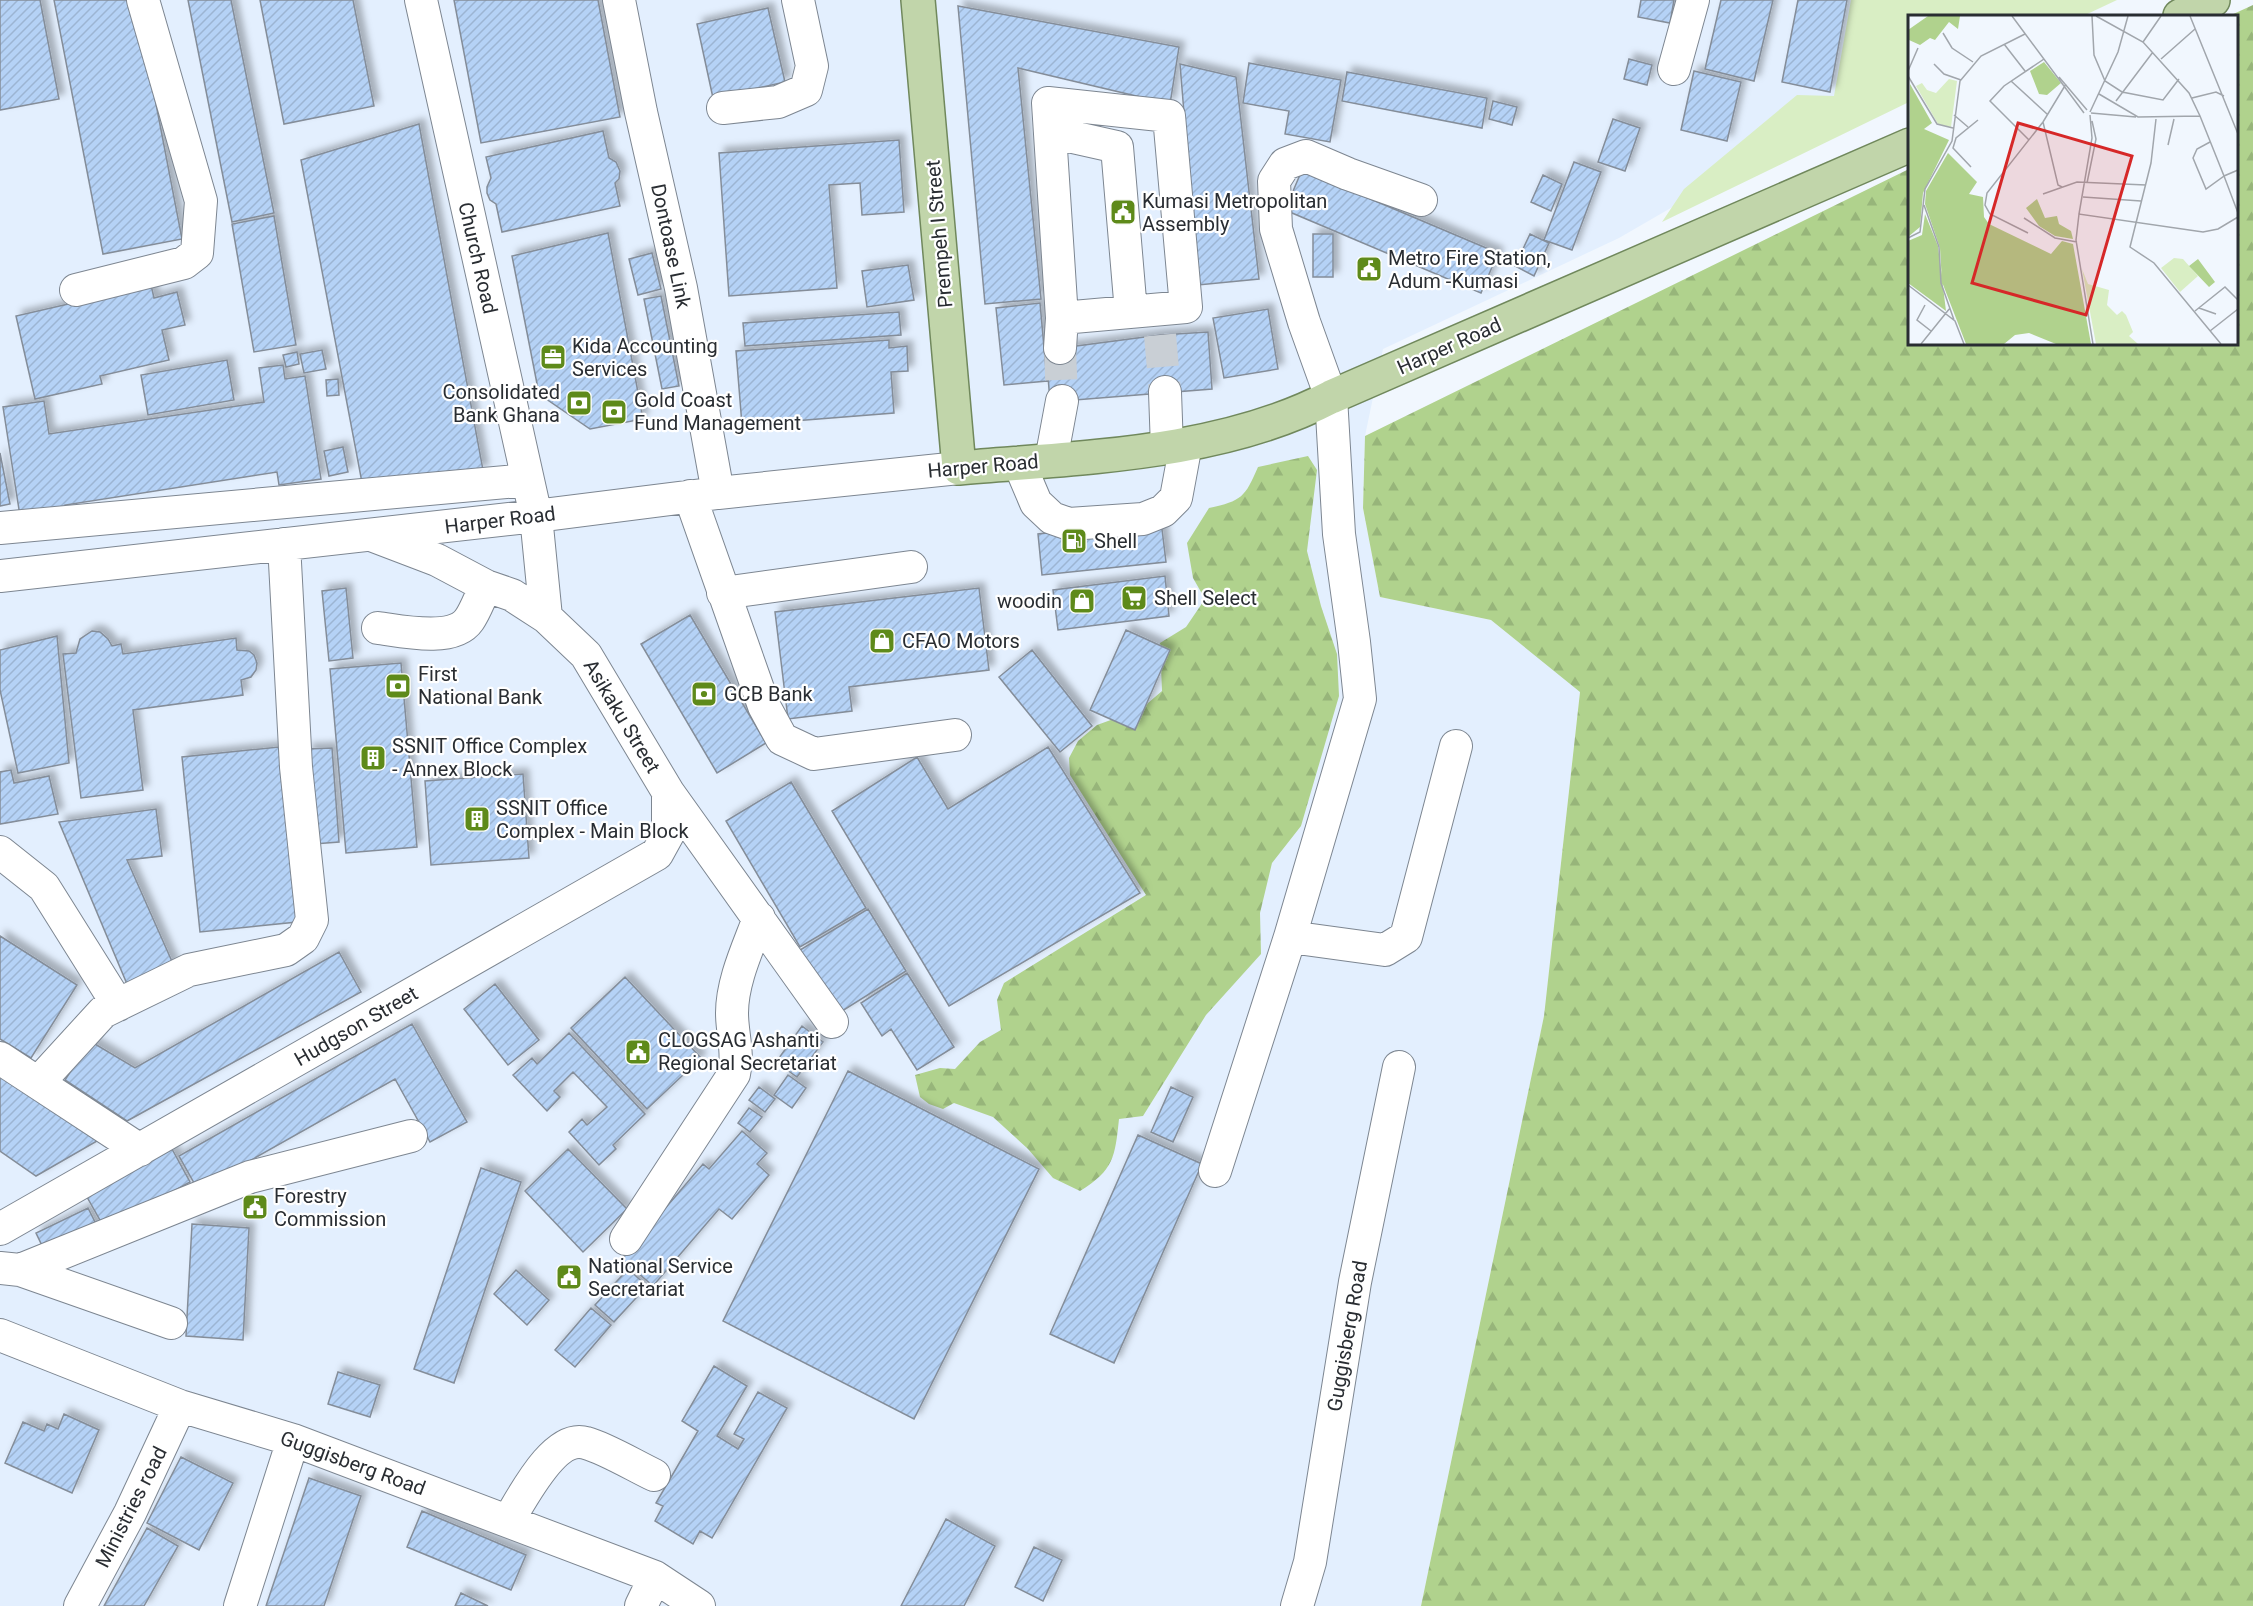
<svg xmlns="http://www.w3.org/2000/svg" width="2253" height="1606" viewBox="0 0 2253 1606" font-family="Roboto,sans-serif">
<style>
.built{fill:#e3effe}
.green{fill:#d9eec4}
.forest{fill:url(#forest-firs)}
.building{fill:url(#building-hatch);stroke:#848d99;stroke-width:1.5;filter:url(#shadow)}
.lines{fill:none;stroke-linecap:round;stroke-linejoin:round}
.minor-tunnel{stroke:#c9cfd5;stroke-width:32;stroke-dasharray:32 16;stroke-linecap:butt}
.minor-casing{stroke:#7d8691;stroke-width:34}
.major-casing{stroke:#70885c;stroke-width:36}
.minor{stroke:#fff;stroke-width:32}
.major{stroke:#c1d5aa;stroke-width:33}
.labels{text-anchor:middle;stroke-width:4.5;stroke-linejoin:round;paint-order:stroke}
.poi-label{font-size:20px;fill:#292d32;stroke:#fff;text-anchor:start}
.street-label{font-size:20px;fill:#292d32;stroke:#fff}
.inset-road{fill:none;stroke:#a1a6ac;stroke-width:1.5}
.view{fill:#d62828;fill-opacity:0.15;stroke:#d62828;stroke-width:3}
.inset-edge{fill:none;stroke:#292d32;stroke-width:3}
</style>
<defs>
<pattern id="forest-firs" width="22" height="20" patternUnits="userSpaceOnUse" patternTransform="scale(1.5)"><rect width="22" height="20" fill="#b0d28d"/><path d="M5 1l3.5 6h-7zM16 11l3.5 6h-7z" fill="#97b57a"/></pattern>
<pattern id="building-hatch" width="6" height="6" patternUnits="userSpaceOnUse" patternTransform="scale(1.5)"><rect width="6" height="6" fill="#b5d2f6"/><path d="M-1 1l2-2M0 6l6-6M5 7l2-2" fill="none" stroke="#9cb5d3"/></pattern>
<filter id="shadow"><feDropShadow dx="5.5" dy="-5.5" stdDeviation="3" flood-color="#0004"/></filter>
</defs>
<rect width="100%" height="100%" fill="#f1f7fe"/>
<!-- built -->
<path class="built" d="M0,0H2032L1910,16L1909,70L1619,238L1383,349L1365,436L1363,508L1380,597L1491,620L1580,691L1544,1016L1421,1606H0Z"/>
<!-- green -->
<path class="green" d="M1851,0H2117L2083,16H1910L1909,102L1662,222L1684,189L1797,95L1834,96Z"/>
<!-- forest -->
<path class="forest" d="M2253,5V1606H1421L1544,1016L1580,692L1491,620L1380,597L1363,508L1365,436L1909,169L1910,344H2236V16H2229Z
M1308,456L1317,470L1307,551L1321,606L1337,654L1339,696L1301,826L1272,863L1260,913L1261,954L1206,1015L1143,1116L1119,1119C1115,1157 1114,1170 1080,1191L1053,1178L1028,1149L993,1117L954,1103L943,1109L929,1104L920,1097L915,1075L940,1068L955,1069L980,1042L1001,1030L997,1000L1004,983L1146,895L1070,775L1069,758L1078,741L1097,725L1141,709L1162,691L1160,643L1186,627L1205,599L1193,578L1187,543L1209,508C1242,501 1245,497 1258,467Z"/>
<!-- building -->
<path class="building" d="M0,0H40L59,99L0,110Z
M54,0H136L182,239L103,254Z
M188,0H231L274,213L232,222Z
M260,0H353L374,106L284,124Z
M454,0H598L620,117L481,143Z
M1641,0H1674L1670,23L1638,17Z
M1721,0H1773L1754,81L1705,69Z
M1798,0H1847L1830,92L1782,82Z
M958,6L1179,47L1170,104L1018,68L1041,299L985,304Z
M768,8L785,82L713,98L697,24Z
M1629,59L1652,65L1647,85L1624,79Z
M1249,63L1341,80L1330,142L1285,134L1289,111L1243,103Z
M1180,64L1236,77L1259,279L1198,285Z
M1694,71L1741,82L1727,141L1681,130Z
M1347,72L1487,98L1482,128L1342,101Z
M1493,101L1517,107L1512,125L1489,119Z
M1613,119L1640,128L1625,171L1598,162Z
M419,124L483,470L363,488L301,160Z
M603,131L609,158L616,162L620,171L619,179L615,183L620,206L502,232L496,204L490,200L487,193V187L491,178L486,157Z
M899,140L904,212L862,215L860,183L829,185L837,288L729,296L719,153Z
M1574,162L1601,172L1572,250L1544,240Z
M1302,170L1498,253L1481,293L1285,210Z
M1543,175L1562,184L1551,211L1531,202Z
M274,216L296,345L254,352L232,224Z
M608,233L643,419L590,429L539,394L512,256Z
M1313,234H1333V277H1313Z
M1530,234L1549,243L1534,276L1515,266Z
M652,253L661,289L638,295L629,259Z
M908,265L914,300L867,307L862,271Z
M151,285L154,298L177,292L185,325L162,330L169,360L100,376L102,384L35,399L16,316Z
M661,296L679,386L662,389L644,299Z
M1040,303L1047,381L1004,385L996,308Z
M1268,309L1278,369L1224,378L1213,318Z
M899,312L901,335L745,346L743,323Z
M1208,332L1212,389L1050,402L1046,350L1160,335Z
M889,340V348L907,346L908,371L891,372L894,413L742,425L736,351Z
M322,350L326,369L304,373L300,354Z
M297,352L299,364L286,367L283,355Z
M227,360L234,400L148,415L141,375Z
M283,365L285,379L305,376L321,479L279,485L277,472L65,505L66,509L20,516L3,407L44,401L49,434L264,402L259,368Z
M338,379L339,395L327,396L326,380Z
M343,447L348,472L329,476L324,451Z
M0,453L10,504L0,506Z
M1161,521L1166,562L1042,575L1038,534Z
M1165,576L1169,616L1058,630L1053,590Z
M346,588L353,658L329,661L322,591Z
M979,588L989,670L849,687L852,711L788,719L775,612Z
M690,615L766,743L717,773L641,644Z
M1126,630L1170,650L1135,730L1090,710Z
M92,631L100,632L108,639L112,646L121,644L123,654L236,638L237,650L249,651L254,655L257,663L256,670L251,677L241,680L243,695L133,710L143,790L81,798L63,654L76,653L80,639Z
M57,636L69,763L18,773L0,690V650Z
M1032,650L1092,726L1060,752L999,677Z
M401,663L417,847L346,853L330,669Z
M279,747L297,922L200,932L182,757Z
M1048,747L1140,893L949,1006L832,811L917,757L948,809Z
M332,748L339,842L314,844L307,749Z
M11,770L14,783L49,776L58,814L0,824V772Z
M523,774L529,858L431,865L425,781Z
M791,782L866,908L800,947L726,821Z
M156,809L162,856L127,860L174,966L127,984L59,822Z
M868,909L906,971L839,1013L800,950Z
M0,936L77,985L31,1058L0,1039Z
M339,952L361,992L127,1121L65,1080L90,1041L135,1068Z
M907,973L954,1047L917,1070L891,1029L882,1036L861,1003Z
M625,977L701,1058L647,1109L571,1028Z
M495,984L539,1040L508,1065L464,1009Z
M412,1024L467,1122L430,1142L395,1079L198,1190L179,1156Z
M802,1026L823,1042L797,1077L776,1062Z
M569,1033L645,1114L613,1145L616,1149L599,1165L569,1132L582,1119L587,1125L607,1107L573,1072L554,1091L560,1097L547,1111L513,1075L532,1058L537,1064Z
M848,1071L1039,1169L914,1419L723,1321Z
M0,1072L104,1137L36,1176L0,1151Z
M788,1075L806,1088L792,1108L774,1095Z
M759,1087L775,1099L765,1112L749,1100Z
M1171,1087L1193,1097L1173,1142L1151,1132Z
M749,1108L762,1117L750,1132L738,1123Z
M742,1131L767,1153L757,1164L769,1175L732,1219L719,1209L653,1286L622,1259L703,1164L709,1169Z
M1138,1135L1202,1164L1114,1363L1050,1334Z
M172,1149L190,1182L105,1229L87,1197Z
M568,1149L627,1209L583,1252L525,1191Z
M481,1168L521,1182L454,1383L414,1369Z
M88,1208L99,1230L47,1256L36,1233Z
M192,1224L249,1228L243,1340L186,1336Z
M628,1269L647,1286L614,1322L595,1305Z
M516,1270L549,1300L527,1325L494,1294Z
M591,1308L611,1325L575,1367L555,1350Z
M714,1366L747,1386L717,1436L738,1449L744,1439L734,1434L758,1392L787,1408L712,1538L700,1531L693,1544L655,1521L663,1506L656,1503L698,1431L682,1421Z
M338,1372L380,1385L370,1417L328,1404Z
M64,1414L99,1430L72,1493L5,1463L23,1422L44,1431L47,1424L58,1429Z
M181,1457L233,1483L199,1550L147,1523Z
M309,1478L361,1496L324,1606H266Z
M422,1511L526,1555L511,1590L407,1547Z
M946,1519L995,1546L964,1606H901Z
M147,1528L178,1546L144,1606H104Z
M1034,1547L1062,1560L1043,1601L1015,1587Z
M461,1593L488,1606H455Z"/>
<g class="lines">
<!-- minor-tunnel -->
<path class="minor-tunnel" d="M1160,335L1165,392
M1060,348L1062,401"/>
<!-- minor casing -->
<g class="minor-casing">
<path id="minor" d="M421,0L536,516L546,617L586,655L668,792L832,1022
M619,0L641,112L681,288L718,493
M1674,69L1693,0
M723,108L778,102L806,90L812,66L798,0
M1050,132L1117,147L1131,312
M76,290L184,263L197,253L201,201L143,0
M1060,348L1062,318L1048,103L1169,116L1186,307L1062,318
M1165,392L1167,448
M1051,460L1062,401
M1019,463L1036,503L1052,518L1069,524L1143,519L1163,511L1176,498L1186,444
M690,496L764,706L782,739L814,754L955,735
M0,528L528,480
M374,536L437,560L486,586L512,595L546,617
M0,576L536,516L718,493L959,468
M723,593L911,567
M378,628C401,631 453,643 469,620C476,610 480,597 486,586
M0,852L44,887L118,1005
M1290,937L1385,950L1406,937L1456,746
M0,1058L140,1150
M38,1083L103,1012L189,970L286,950L303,938L312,920L296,767L284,544
M1215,1171L1290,937L1360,699L1354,642L1339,534L1331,397L1304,322L1276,229L1274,181L1285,164L1306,156L1348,174L1421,200
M0,1229L657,854L668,834V792
M626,1239L734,1074C739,1053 732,1034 732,1013C732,981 748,948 759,918
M0,1268L20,1270L250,1177L411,1136
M20,1270L171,1323
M0,1335L180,1406L293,1440L655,1577L699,1606
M508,1521C522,1499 554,1433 586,1443C605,1448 635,1466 654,1475
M80,1606L130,1513L180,1406
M240,1606L293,1440
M641,1606L655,1577
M1297,1606L1310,1562L1355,1282L1399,1067"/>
</g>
<!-- major casing -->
<g class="major-casing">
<path id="major" d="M918,0L959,468C1082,457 1220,455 1331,397L1910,145
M2180,16L2213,0"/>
</g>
<!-- minor -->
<use href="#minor" class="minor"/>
<!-- major -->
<use href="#major" class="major"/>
</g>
<!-- icons -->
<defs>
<g id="civic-square" transform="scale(1.35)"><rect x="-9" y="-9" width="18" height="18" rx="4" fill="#5e8a1a" stroke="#fff"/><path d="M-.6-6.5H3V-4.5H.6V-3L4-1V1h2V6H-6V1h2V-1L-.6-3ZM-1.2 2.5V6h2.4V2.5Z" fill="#fff"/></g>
<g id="office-square" transform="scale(1.35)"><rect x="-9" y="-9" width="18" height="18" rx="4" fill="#5e8a1a" stroke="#fff"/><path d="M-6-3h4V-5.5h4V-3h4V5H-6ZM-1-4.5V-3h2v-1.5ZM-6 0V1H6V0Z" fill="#fff"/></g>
<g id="bank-square" transform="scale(1.35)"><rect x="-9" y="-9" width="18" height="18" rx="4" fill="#5e8a1a" stroke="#fff"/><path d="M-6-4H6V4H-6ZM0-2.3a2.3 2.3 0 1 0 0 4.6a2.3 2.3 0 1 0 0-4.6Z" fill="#fff"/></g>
<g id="fuel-square" transform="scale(1.35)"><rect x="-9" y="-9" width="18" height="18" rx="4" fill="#5e8a1a" stroke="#fff"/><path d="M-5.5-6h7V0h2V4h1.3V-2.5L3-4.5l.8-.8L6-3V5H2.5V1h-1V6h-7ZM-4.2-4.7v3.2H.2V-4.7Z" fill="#fff"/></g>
<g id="supermarket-square" transform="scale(1.35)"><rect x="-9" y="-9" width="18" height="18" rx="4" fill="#5e8a1a" stroke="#fff"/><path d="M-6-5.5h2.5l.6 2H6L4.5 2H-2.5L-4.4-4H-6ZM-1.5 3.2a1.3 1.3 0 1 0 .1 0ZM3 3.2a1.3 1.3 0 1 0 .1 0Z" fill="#fff"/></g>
<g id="shop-square" transform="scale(1.35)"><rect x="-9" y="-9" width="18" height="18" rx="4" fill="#5e8a1a" stroke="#fff"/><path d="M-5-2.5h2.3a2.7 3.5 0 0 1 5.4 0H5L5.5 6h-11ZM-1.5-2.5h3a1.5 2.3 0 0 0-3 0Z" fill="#fff"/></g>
<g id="building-square" transform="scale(1.35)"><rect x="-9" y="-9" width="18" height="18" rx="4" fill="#5e8a1a" stroke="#fff"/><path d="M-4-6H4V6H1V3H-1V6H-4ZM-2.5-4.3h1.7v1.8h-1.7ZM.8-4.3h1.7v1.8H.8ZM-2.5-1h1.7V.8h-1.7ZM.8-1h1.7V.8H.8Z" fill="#fff"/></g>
</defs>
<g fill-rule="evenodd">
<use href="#civic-square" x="1123" y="212"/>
<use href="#civic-square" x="1369" y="269"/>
<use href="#office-square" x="553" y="357"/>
<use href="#bank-square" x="579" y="403"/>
<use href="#bank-square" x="614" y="412"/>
<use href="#fuel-square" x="1074" y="541"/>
<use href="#supermarket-square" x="1134" y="598"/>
<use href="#shop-square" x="1082" y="601"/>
<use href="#shop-square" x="882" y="641"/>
<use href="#bank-square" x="398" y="686"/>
<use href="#bank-square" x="704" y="694"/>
<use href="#building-square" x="373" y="758"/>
<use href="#building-square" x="477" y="819"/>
<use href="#civic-square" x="638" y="1052"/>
<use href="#civic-square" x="255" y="1207"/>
<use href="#civic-square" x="569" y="1277"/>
</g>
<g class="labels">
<!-- poi labels -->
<g class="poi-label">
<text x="1142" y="208">Kumasi Metropolitan<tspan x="1142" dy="23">Assembly</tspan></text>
<text x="1388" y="265">Metro Fire Station,<tspan x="1388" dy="23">Adum -Kumasi</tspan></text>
<text x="572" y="353">Kida Accounting<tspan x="572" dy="23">Services</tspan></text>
<text x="560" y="399" text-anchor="end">Consolidated<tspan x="560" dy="23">Bank Ghana</tspan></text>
<text x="634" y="407">Gold Coast<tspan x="634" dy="23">Fund Management</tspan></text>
<text x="1094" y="548">Shell</text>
<text x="1154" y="605">Shell Select</text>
<text x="1062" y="608" text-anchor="end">woodin</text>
<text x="902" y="648">CFAO Motors</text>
<text x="418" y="681">First<tspan x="418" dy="23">National Bank</tspan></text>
<text x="724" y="701">GCB Bank</text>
<text x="392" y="753">SSNIT Office Complex<tspan x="392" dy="23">- Annex Block</tspan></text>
<text x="496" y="815">SSNIT Office<tspan x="496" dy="23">Complex - Main Block</tspan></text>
<text x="658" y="1047">CLOGSAG Ashanti<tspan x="658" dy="23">Regional Secretariat</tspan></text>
<text x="274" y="1203">Forestry<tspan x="274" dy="23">Commission</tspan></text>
<text x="588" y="1273">National Service<tspan x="588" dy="23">Secretariat</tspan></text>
</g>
<!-- street labels -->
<g class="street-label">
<text transform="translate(939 234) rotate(-95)" y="7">Prempeh I Street</text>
<text transform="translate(671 246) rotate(78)" y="7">Dontoase Link</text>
<text transform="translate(478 258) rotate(77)" y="7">Church Road</text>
<text transform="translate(1449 346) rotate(-24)" y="7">Harper Road</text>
<text transform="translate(983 466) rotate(-5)" y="7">Harper Road</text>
<text transform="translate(500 520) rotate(-7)" y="7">Harper Road</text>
<text transform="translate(622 716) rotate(59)" y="7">Asikaku Street</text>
<text transform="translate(356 1026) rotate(-30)" y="7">Hudgson Street</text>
<text transform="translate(1347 1336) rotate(-80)" y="7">Guggisberg Road</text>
<text transform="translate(353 1463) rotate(20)" y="7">Guggisberg Road</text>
<text transform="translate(131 1507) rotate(-63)" y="7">Ministries road</text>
</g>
</g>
<!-- overview -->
<g transform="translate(1908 15)">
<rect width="330" height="330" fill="#f1f7fe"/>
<path d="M41,64L49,66L43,112L30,109L8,71L14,68L19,75L28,78ZM266,243L275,244L290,261L272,277L253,253ZM174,254L180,269L201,275L199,290L209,300L214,296L218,300L225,317L221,321L230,329H188Z" fill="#d9eec4"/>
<path d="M20,1H52L50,14L41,7L27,25L22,23L12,30L1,25L0,15ZM136,47L153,68L139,80L131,79L122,56ZM2,69L24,108L16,114L41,125L15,178L12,212L0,222ZM40,138L69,167L61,179L75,182L76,202L81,209L143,239L154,226L165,229L183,329H148L121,318L107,320L96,329H58L34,267L32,233L17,189L18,176ZM129,184L137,203L149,201L151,209L163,216L165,224L147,221L131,211L118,193ZM17,199L30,231L38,296L0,268V226L14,220ZM290,244L307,267L301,272L281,251Z" fill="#b0d28d"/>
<path class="inset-road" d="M104,1L176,98M184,1L186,40L197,66L214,77L255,85L271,64M188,1L235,27L281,78L292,101L316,161L298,174L285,143L289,134L302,127M282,1L330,119M35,18L44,33L65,47M235,27L253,1M96,29L117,56M253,44L287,14M26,49L36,59L53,65M0,56L10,33M0,61L29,109L45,113M151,62L179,95M103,66L139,99M191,79L230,102L292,101M284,83L308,77L316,81M208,86L245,37M182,97L210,37L220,1M183,98L228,102M46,100L60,112M248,104L243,148L222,232L246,248L313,329M135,107L150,170L154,172M121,125L82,86L96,71L136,44M260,130L266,104M63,152L45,133L48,123L70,105M330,155L316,161L330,198M179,168L188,124L184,106M135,179L169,167L238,170M175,182L233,186M16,190L31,232L33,268L46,305M171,199L184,123L182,100M116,203L147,223L169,227M120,218L82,199L77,190L79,178L135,107L158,69M0,223L12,217L17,174L44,126L52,66L73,41L117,19M0,270L47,306L56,329M17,290L9,305L23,316M291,293L308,299M287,296L317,272L330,285M302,316L330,294M13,329L42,293M185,329L168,225L171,199L295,217L310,214L330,202"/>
<path class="view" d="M110,108L224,141L178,300L64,268Z"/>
<rect width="330" height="330" class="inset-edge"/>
</g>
</svg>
